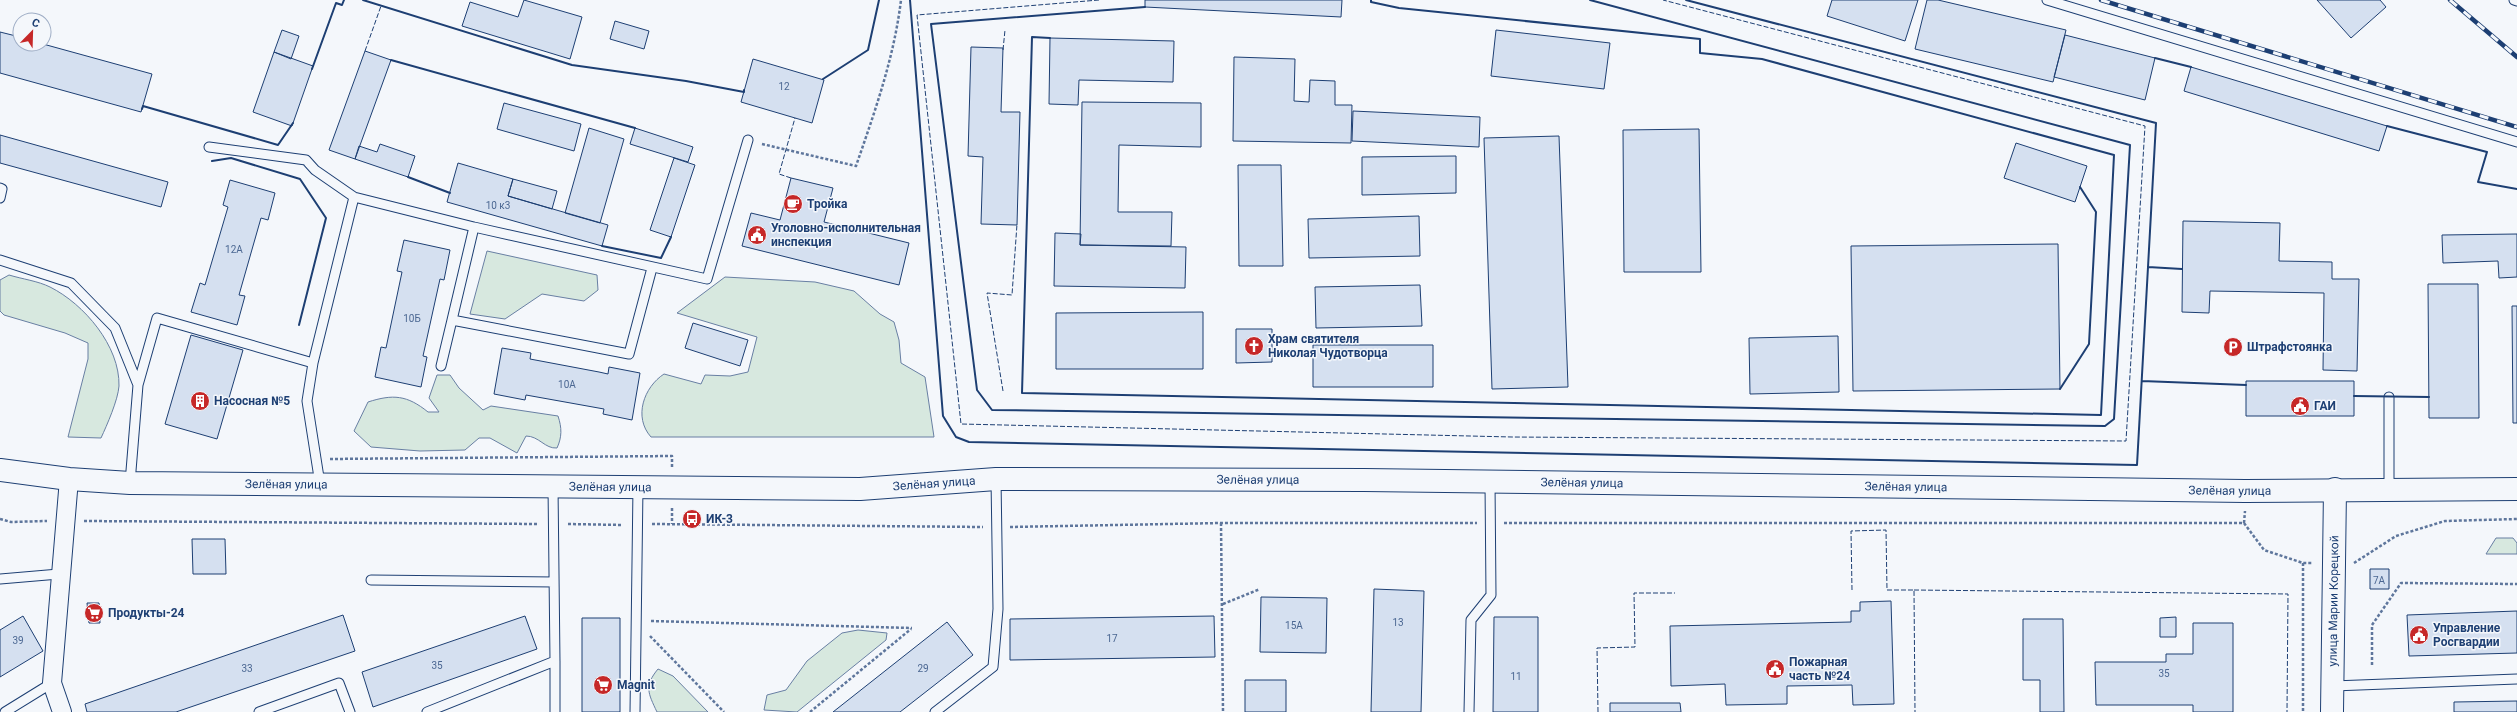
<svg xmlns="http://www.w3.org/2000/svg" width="2517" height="712" viewBox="0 0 2517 712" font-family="Roboto,sans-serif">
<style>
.green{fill:#d7e8df;stroke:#687fa3}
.building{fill:#d5e0f0;stroke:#1d3f73}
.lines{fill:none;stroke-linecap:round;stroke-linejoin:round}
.lane-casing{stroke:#1d3f73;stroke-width:11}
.street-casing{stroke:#1d3f73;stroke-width:20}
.secondary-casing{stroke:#1d3f73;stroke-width:24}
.path{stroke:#5e769c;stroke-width:2.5;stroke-dasharray:3 2;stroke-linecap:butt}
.lane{stroke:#f4f7fb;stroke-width:9}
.street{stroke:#f4f7fb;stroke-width:18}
.secondary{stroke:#f4f7fb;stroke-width:22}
.rail-casing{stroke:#1d3f73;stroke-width:4.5}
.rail{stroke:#f4f7fb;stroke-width:3;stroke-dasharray:9;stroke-linecap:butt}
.fence{stroke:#1d3f73;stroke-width:1;stroke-dasharray:5 2;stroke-linecap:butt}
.wall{stroke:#1d3f73;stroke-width:2}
.labels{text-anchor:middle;stroke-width:3;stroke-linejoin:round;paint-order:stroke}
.number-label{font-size:10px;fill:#4b6792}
.poi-label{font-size:12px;font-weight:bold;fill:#1d3f73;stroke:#f4f7fb;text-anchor:start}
.street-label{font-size:12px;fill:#1d3f73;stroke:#f4f7fb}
</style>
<rect width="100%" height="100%" fill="#f4f7fb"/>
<!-- green -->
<path class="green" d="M487,251L597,275L598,290L584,301L542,294L505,319L470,314Z
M9,275C22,279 38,281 50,287C84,304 120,346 119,386C118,400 107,425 101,438L68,437L88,359V343L65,333L4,315L0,311V280Z
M725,277L815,282L854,291L880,314L894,322L899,340L901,363L925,377L934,437H651C633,417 644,387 664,374L701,384L705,375L730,376L748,372L757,337L677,313Z
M437,375H450L459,388L483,410L491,406L558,416C562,428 562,437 557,448C545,449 539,436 526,436L517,453L490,438H479L465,450L420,451L371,447L354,431L368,402C393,394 407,395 428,412H439L429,398Z
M2496,538H2513L2517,543V554H2486Z
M858,630L887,633L886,640L797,712L764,710L767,695L786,690L807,661L842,633Z
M658,669L673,676L708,712H657C648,693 644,686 658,669Z"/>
<!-- building -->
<path class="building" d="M524,0L582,17L570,59L462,26L470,2L518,17Z
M1145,0H1342L1341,17L1145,7Z
M1832,0H1918L1905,41L1827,16Z
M1927,0H1938L2066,30L2053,82L1915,49Z
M2317,0H2380L2386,7L2351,38Z
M615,21L649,31L644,49L610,39Z
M282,30L299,36L291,59L274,52Z
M1496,30L1610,43L1604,89L1491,76Z
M0,32L20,37V44H43L152,74L141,112L0,73Z
M2065,35L2155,58L2145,100L2054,77Z
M1050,38L1174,41L1173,82L1079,80L1078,105L1049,104Z
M971,47L1003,48L1001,112H1020L1017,225L981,224L983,157L968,156Z
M365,51L391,60L355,159L329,150Z
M274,52L313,66L292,126L253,112Z
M1234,57L1295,59L1294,101L1309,102L1310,80L1335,81V105H1352L1351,143L1233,141Z
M753,59L824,80L812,123L741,102Z
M2191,67L2387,126L2379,151L2184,91Z
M1082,102L1201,103V147L1119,145L1118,212H1172L1171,246L1080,245Z
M504,103L581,124L574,151L497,129Z
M1353,111L1480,117L1479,147L1352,141Z
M589,128L624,139L600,223L565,213Z
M635,128L693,147L688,162L630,144Z
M1699,129L1701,272H1624L1623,130Z
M0,135L168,182L161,207L0,163Z
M1559,136L1568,387L1492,389L1484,138Z
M2016,143L2087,166L2075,202L2004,178Z
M380,144L415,156L408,177L355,159L359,146L377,152Z
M1456,156V193L1362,195V157Z
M674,158L695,165L671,237L650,230Z
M458,163L513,179L508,196L608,225L602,246L447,202Z
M1238,165H1281L1283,266H1239Z
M791,178L833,188L824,222L909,243L899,285L742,246L751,213L780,220Z
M513,179L557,191L552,209L508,196Z
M230,180L275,193L268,220L261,218L239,295L245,296L237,325L191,312L200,283L205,285L228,207L223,205Z
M1419,216L1420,256L1309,258L1308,219Z
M2183,221L2280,223L2279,261L2332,262V279H2359L2357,371L2323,370L2324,293L2210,291L2209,313L2182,312Z
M1055,233L1081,234L1080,245L1186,247L1185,288L1054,286Z
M2517,234V277L2499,278L2498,261L2443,263L2442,235Z
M404,240L450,250L444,280L440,279L423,356L427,357L421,387L375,377L381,347L386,348L402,272L397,271Z
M2058,244L2060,389L1853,391L1851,246Z
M2428,284H2478L2479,418H2429Z
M1420,285L1422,326L1316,328L1315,287Z
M2512,306H2517V423H2513Z
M1203,312V369H1056V313Z
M693,323L748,340L740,366L685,348Z
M1236,329H1272V362L1236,363Z
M191,335L243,350L217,439L165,424Z
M1838,336L1839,392L1750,394L1749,338Z
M1313,345H1433V387H1313Z
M502,348L531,353L530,359L599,372L608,374L609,367L640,373L632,420L603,414L604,409L526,395L525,400L494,394Z
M2246,381H2354V416H2246Z
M192,539H225L226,574H193Z
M2370,569H2389V589H2370Z
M1374,589L1424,591L1421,712H1371Z
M1261,597L1327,598L1326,653L1260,652Z
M1891,601L1894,704L1853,705L1852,685L1787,686V704L1726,705L1725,684L1671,686L1670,626L1851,622V611H1860V602Z
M87,603H99L100,623H89Z
M2517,611V653L2409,656L2407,615Z
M343,615L355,651L176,712H87L85,704Z
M23,616L43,651L0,677V630Z
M525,616L537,649L373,707L362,672Z
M1214,616L1215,657L1010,660V619Z
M1494,617H1538V712H1493Z
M2176,617V637H2160V618Z
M582,618H620V712H582Z
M2023,619H2063L2064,712H2040V680H2023Z
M947,622L973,655L900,712H833Z
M2193,623H2233V712H2193V705H2096L2095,662H2166V654H2193Z
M1245,680H1286V712H1245Z
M2517,701V712H2454V702Z
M1610,703H1680L1681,712H1610Z"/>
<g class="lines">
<!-- lane casing -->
<g class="lane-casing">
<path id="lane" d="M2047,0L2517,142
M2514,0L2517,1
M209,147L306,160L315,170L354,197
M0,188L2,189L0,198
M474,227L452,320L629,354L652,268
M0,260L71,283L115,328L138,385
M441,366L452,320
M2389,397V491
M130,483L138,385L157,318L313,363
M320,484L307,401L313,363L354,197L474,227L707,279L748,140
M0,579L59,574
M371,580L554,582
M555,661V712
M2333,686L2517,679
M5,712L52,683
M259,712L339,683L350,712
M427,712L555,661L553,486
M635,712L638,487
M935,712L993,667L998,609L996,479
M1469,712L1471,620L1491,595L1490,482"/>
</g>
<!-- street casing -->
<g class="street-casing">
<path id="street" d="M62,712L52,683L69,479"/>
</g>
<!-- secondary casing -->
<g class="secondary-casing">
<g id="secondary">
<path id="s1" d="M0,470L69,479L130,483L860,489L996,479L1364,480L2245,491L2517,489"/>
<path id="s2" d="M2332,712L2335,489"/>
</g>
</g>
<!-- path -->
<path class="path" d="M762,144L856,166C875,111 894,58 901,0
M330,459L672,456V467
M672,508V524
M0,519L11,522L47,521
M84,521L539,524
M1221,523L1223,712
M1504,523H2244L2264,550L2303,563H2313
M2244,523L2245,511
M568,524L623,525
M652,524L983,527
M1010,527L1221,523H1477
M2303,563V712
M2354,563L2396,536L2445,521L2517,519
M1223,604L1260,589
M651,621L912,628
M650,636L724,712
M2372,665V625L2401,583L2517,584
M810,712L911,629"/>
<!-- lane -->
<use href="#lane" class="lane"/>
<!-- street -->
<use href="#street" class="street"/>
<!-- secondary -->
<use href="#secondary" class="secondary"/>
<!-- rail casing -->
<g class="rail-casing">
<path id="rail" d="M2101,0L2517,127
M2450,0L2517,57"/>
</g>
<!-- rail -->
<use href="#rail" class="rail"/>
<!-- fence -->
<path class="fence" d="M1099,0L917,15L961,424L1512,437L2126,441L2145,126L1663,0
M1003,50L1005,30
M365,51L381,6
M791,178L779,174L795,118
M1003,391L987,293L1012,295L1017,224
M1852,590L1851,531L1886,530L1887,590H1914L1915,712
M1914,590L2288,594L2287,712
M1598,712L1597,648L1635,647L1634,593H1675"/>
<!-- wall -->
<path class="wall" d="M363,0L572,65L686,81L744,92V90
M910,0L943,416L956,437L969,442L2137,465L2156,123L1686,0
M1145,7L931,24L977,390L992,410L2105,426L2114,419L2130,145L1590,0
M1050,38L1032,37L1022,393L2101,415L2114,155L1762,59L1700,53V39L1399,8L1371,2V0
M2155,58L2191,67
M391,60L635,128
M312,69L336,3L342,5L344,0
M823,79L868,50L879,0
M142,109L143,106L278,145L293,123
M2387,126L2487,152L2478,182L2517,189
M212,161L231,158L300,179L326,218L299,325
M408,177L450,193
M602,246L661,258L671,237
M2148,267L2182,269
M2142,381L2246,385
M2060,389L2089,344L2096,212L2080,187
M2354,396L2429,397"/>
</g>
<!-- icons -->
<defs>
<g id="cafe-disc" transform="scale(1)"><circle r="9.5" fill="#c62828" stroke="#f4f7fb"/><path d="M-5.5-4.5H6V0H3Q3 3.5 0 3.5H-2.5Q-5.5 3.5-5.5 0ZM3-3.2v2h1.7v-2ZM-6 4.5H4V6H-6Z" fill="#fff"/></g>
<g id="civic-disc" transform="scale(1)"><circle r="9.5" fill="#c62828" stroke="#f4f7fb"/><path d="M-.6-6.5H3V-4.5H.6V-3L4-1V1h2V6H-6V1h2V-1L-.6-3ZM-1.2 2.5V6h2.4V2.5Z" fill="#fff"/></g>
<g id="church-disc" transform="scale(1)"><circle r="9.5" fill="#c62828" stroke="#f4f7fb"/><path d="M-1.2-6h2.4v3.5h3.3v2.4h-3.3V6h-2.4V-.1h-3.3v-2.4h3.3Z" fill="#fff"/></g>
<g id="parking-disc" transform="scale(1)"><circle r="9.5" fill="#c62828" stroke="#f4f7fb"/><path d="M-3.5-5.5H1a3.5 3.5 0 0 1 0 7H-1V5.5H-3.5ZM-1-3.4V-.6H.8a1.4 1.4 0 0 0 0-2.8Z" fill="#fff"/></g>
<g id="building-disc" transform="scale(1)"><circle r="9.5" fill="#c62828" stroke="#f4f7fb"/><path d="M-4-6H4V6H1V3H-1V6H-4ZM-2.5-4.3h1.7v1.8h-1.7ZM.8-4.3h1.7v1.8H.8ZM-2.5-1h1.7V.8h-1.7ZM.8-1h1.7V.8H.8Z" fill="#fff"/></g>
<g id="bus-disc" transform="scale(1)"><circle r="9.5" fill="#c62828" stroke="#f4f7fb"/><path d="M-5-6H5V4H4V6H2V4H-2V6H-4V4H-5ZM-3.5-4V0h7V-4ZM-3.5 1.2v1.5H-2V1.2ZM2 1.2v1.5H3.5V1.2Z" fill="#fff"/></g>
<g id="supermarket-disc" transform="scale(1)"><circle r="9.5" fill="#c62828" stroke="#f4f7fb"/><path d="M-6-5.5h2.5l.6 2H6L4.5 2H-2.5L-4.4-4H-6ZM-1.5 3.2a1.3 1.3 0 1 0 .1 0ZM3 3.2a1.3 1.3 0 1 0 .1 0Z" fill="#fff"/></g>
</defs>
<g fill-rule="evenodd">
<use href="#cafe-disc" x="793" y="204"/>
<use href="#civic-disc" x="757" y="235"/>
<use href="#church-disc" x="1254" y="346"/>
<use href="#parking-disc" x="2233" y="347"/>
<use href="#building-disc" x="200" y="401"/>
<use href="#civic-disc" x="2300" y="406"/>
<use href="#bus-disc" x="692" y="519"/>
<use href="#supermarket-disc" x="94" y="613"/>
<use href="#civic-disc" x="2419" y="635"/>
<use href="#civic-disc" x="1775" y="669"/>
<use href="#supermarket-disc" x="603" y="685"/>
</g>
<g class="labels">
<!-- number labels -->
<g class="number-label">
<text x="784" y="90">12</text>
<text x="498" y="209">10 к3</text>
<text x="234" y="253">12А</text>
<text x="412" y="322">10Б</text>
<text x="567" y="388">10А</text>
<text x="2379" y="584">7А</text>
<text x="1398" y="626">13</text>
<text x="1294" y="629">15А</text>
<text x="1112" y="642">17</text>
<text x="18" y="644">39</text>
<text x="437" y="669">35</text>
<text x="247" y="672">33</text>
<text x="923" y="672">29</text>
<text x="2164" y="677">35</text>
<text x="1516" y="680">11</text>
</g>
<!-- poi labels -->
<g class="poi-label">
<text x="807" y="208">Тройка</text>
<text x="771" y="232">Уголовно-исполнительная<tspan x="771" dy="14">инспекция</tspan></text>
<text x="1268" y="343">Храм святителя<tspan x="1268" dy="14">Николая Чудотворца</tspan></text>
<text x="2247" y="351">Штрафстоянка</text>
<text x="214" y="405">Насосная №5</text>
<text x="2314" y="410">ГАИ</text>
<text x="706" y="523">ИК-3</text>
<text x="108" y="617">Продукты-24</text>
<text x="2433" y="632">Управление<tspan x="2433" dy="14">Росгвардии</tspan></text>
<text x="1789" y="666">Пожарная<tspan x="1789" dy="14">часть №24</tspan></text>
<text x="617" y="689">Magnit</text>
</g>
<!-- street labels -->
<g class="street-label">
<text dy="4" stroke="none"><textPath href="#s1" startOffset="1259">Зелёная улица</textPath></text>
<text dy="4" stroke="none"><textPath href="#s1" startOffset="287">Зелёная улица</textPath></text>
<text dy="4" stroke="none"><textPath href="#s1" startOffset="935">Зелёная улица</textPath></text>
<text dy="4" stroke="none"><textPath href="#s1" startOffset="1583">Зелёная улица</textPath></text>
<text dy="4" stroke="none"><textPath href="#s1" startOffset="611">Зелёная улица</textPath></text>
<text dy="4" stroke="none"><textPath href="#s1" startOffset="1907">Зелёная улица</textPath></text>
<text dy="4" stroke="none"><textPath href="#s1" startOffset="2231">Зелёная улица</textPath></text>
<text dy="4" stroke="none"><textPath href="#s2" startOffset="111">улица Марии Корецкой</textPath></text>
</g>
</g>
<!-- north arrow -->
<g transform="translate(32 32) rotate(23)"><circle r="19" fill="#f4f7fb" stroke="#9eadc5"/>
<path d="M0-3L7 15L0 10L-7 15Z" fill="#c62828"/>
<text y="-6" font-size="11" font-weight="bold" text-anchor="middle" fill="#1d3f73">С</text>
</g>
</svg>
